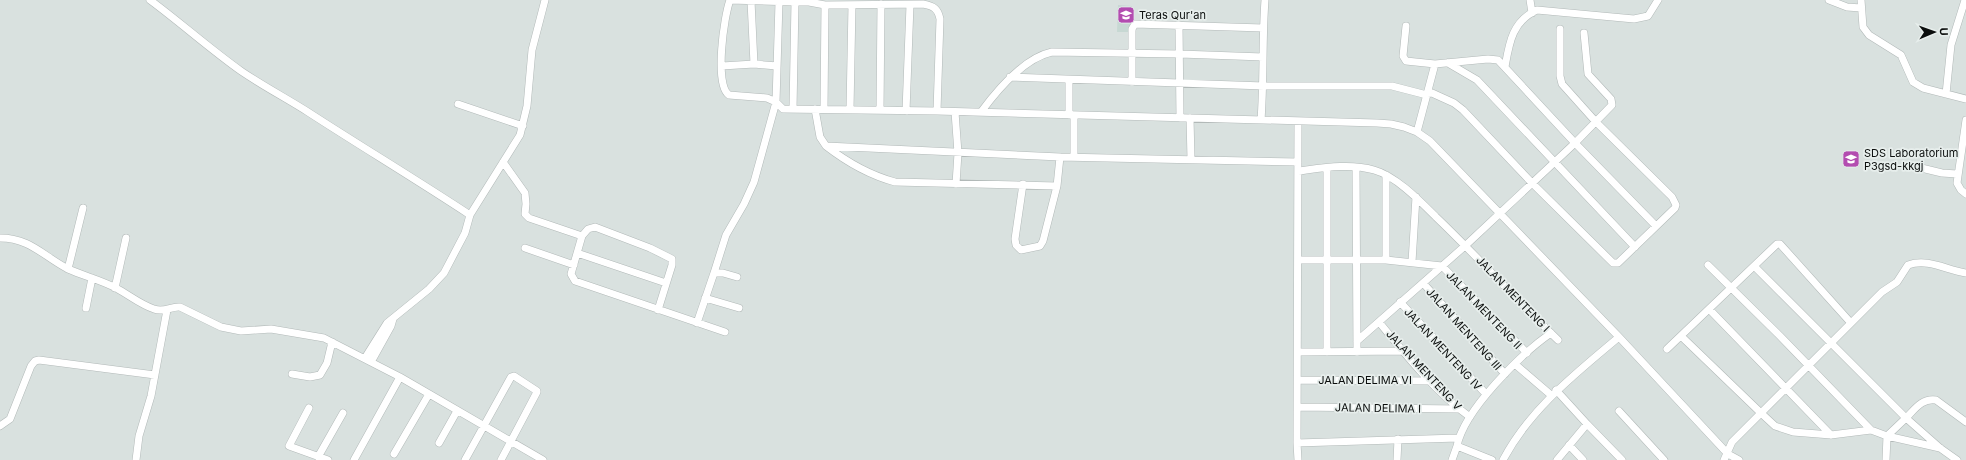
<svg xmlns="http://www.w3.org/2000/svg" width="1966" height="460" viewBox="0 0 1966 460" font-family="Inter,sans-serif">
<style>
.built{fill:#c7d8d3}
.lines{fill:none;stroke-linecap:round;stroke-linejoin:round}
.minor-casing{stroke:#b2b9b8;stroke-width:8}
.minor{stroke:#fff;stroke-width:7}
.labels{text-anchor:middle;stroke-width:3.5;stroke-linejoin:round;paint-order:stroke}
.poi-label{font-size:11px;fill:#0b0e0d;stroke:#e7eeec;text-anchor:start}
.street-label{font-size:11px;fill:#0b0e0d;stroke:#e7eeec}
</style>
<rect width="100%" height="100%" fill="#d9e1df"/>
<!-- built -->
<path class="built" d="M1118,5L1132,6L1131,32H1117Z"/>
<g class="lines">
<!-- minor casing -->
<g class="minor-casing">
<path id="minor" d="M150,0C181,23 210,49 241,71C263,86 286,98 308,112C362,147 417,180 470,215
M730,0C724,16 714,85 729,95L767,98L776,102L783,109L937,111L1377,123L1391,124L1404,127L1417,132L1430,141L1619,337L1728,454L1739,460
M730,0L795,2
M1530,0L1532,13
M1829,0L1847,7L1861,8
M1861,0L1863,27L1869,35L1901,55L1913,82L1923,88L1966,99
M751,1L754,64
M1179,25L1180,118
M1406,26L1403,56L1406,61L1435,64L1488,59L1498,60L1575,143L1656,226
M1448,63L1477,80L1635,247
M722,66L754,64L777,66
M1505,67C1509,44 1512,21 1537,10L1634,19L1648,16L1658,0
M1010,77L1264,86H1392L1423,94L1432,93L1454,103L1463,110L1532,183L1613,263H1618L1675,208L1676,205L1672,197L1596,122L1562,84L1560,76V29
M1069,80V115
M1132,82V29L1135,24L1263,28
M1946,94L1951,45L1965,0
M458,104L523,126
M793,109L795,2H809L825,5L923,4C934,6 938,9 940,19L937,111
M815,109L820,137L826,146L1060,157L1298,162
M824,109L825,5
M850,109L852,5
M880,110L881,4
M906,111L910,5
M955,112L958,153L956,184
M981,112C998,89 1024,58 1052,52L1180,54L1263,57
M1190,118L1191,159
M1261,120C1264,80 1262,40 1265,0
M1966,120L1957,183L1961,190L1966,194
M1298,122L1297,443L1458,438
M1417,132L1435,64
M826,146C848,163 869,175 895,182L1057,186
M1074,156V115
M503,162L525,193L526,204L525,214L529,218L582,236L571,274L575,281L725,332
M1913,166L1942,173L1957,174
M1356,167L1357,352
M1327,168V352
M1298,171C1322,168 1350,163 1374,170C1396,176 1420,201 1436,217C1478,257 1516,300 1558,340
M1023,184L1015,239L1016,245L1021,250L1040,246L1043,241L1057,186L1060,157
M582,236L588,229L595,227L650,248L672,259V265L658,310
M0,238C30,238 43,256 68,269C84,276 101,280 116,288C129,295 141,305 154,309C164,313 171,306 180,307L221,327L241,331L271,329L324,338L400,377L543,460
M525,248L574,265
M577,253L666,283
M1298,260H1386L1442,266L1527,353
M1386,260V175
M1412,262L1416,197
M1708,265L1780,336L1871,430
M1754,266L1906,418L1887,436L1886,460
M68,269L83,208
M714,273L726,235L744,204L754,182L776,102L779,2
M1423,283L1505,374
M115,288L126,238
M705,298L739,308
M1400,302L1486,394
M86,308L92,278
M1709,309L1831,435
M1379,322C1405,354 1436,393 1470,417
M697,323L714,273H723L737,277
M1681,336L1762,414L1775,426L1793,432L1831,435L1871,430L1887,436L1940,448
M1357,341L1466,245L1575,143L1612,105L1611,99L1588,74L1584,33
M1667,349L1777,244H1780L1851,323
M1299,352L1403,351
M365,358L387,323L429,289L444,273L465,233L470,215L520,135L527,106L532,50L545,0
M371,362L391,326L393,319
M1516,365L1551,395
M292,374L310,377L320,375L327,363L332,342
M1298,380L1431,381
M1556,390L1587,424L1557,460
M1298,407L1458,409
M309,408L289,446L328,460
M1619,411L1664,460
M1587,424L1622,460
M0,426L10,419L31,366L35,361L39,360L155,375
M439,443L457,411
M1297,443L1298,460
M1569,445L1583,460
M394,454L429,394
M318,457L343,413
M136,460L139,436L151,396L167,310
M354,460L400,377
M465,460L511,377L514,376L537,391V392L501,460
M1397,460L1398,439
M1452,460L1457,446
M1492,460L1457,446C1464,410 1521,354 1551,333
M1503,460C1530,409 1575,374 1619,337
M1724,460L1732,442L1882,292L1897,282L1908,265C1928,258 1946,270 1966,273
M1957,460L1940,448L1906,418C1915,409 1922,398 1936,400L1966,422"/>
</g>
<!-- minor -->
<use href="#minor" class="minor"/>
</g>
<!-- icons -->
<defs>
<g id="school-square" transform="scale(0.9)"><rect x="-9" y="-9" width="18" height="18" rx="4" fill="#b34cb0" stroke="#e7eeec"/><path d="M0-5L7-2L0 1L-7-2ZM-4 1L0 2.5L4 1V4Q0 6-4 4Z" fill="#fff"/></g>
</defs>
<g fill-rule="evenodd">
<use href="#school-square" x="1126" y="15"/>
<use href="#school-square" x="1851" y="159"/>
</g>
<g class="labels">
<!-- poi labels -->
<g class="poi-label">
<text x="1139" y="19">Teras Qur'an</text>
<text x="1864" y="157">SDS Laboratorium<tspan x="1864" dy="13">P3gsd-kkgj</tspan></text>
</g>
<!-- street labels -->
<g class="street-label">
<text transform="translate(1513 294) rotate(46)" y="4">JALAN MENTENG I</text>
<text transform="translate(1484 310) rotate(46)" y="4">JALAN MENTENG II</text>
<text transform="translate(1464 329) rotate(48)" y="4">JALAN MENTENG III</text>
<text transform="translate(1443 349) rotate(47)" y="4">JALAN MENTENG IV</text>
<text transform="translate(1424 370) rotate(47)" y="4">JALAN MENTENG V</text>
<text x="1365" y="384">JALAN DELIMA VI</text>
<text transform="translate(1378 408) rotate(1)" y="4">JALAN DELIMA I</text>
</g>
</g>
<!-- north arrow -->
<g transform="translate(1934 32) rotate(88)" stroke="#e7eeec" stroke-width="3" paint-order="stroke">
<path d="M0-3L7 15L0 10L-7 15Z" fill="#0b0e0d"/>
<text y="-6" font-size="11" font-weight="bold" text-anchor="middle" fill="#0b0e0d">U</text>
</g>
</svg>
